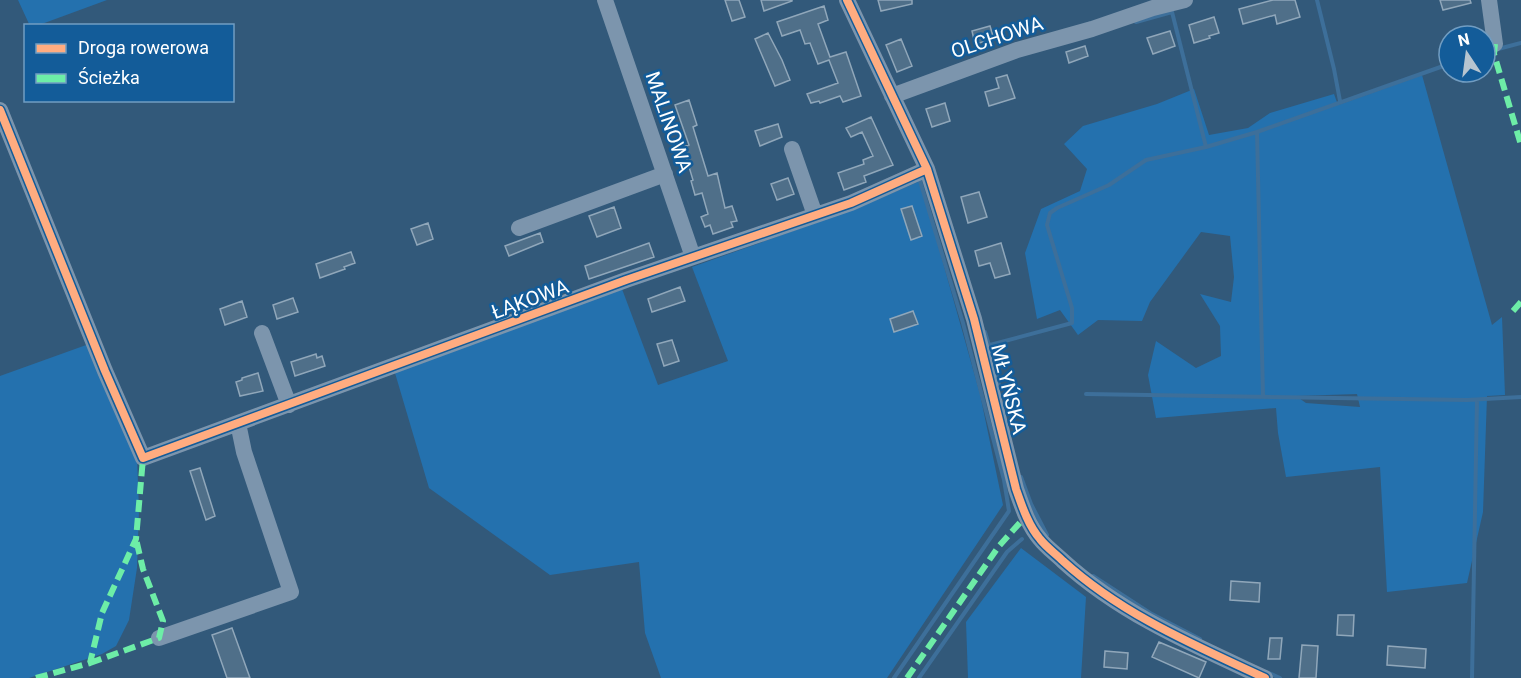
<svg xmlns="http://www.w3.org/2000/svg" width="1521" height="678" viewBox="0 0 1521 678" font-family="Roboto,sans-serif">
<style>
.green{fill:#2471ae;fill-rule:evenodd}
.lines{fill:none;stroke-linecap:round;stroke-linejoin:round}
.stream{stroke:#3d6f9a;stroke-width:4}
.building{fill:#4f6f89;stroke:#90a7ba;stroke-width:1.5}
.minor{stroke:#7c95ad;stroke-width:16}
.quiet{stroke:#6deda7;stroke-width:6;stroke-dasharray:12 6;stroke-linecap:butt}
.cycleway-casing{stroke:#135c99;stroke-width:11}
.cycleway{stroke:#ffac80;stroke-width:8}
.labels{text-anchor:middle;stroke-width:5;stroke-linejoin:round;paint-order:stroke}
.street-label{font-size:20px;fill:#fff;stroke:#135c99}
</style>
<rect width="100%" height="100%" fill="#32597a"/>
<!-- green -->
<path class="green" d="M18,0H107L39,25L30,26Z
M1422,75L1492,325L1502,317L1505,395L1487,396L1483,512L1467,583L1387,592L1380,467L1286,477L1278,433L1276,408L1156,418L1148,375L1156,341L1196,368L1221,356L1220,326L1200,294L1231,302L1234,277L1230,236L1201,232L1150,302L1142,321L1098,320L1078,335L1060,310L1037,319L1025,253L1041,209L1080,191L1087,169L1064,144L1083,126L1157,104L1194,89L1209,135L1248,128L1270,113L1334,94L1338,105ZM1357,394L1360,407L1306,403L1296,396Z
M920,181L980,394L1003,505L887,678H661L645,633L639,562L550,575L429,488L395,373L622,289L658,385L728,361L692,267L855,209Z
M89,344L137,457L139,510L137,568L129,620L116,646L102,654L29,678H0V376Z
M1021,548L1086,597L1081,678H968L966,622Z"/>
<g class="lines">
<!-- stream -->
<path class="stream" d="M1317,0L1334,69L1340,101
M1136,22L1172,12L1206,147
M1498,49L1521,43
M1485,53H1487
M1257,132L1263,397
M985,332L992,355
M990,345L1072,323V308L1047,225L1050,213L1057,208L1109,185L1146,160L1206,147L1257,132L1449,64
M995,368L999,385
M1086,394L1467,400L1521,397
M1021,477L1031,504L1047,535
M1093,576L1150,613L1200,639
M1269,673L1280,678
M894,678L1009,511L1004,480L963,323L920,181
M919,678L1007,552L1022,539
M1472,678L1477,400"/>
</g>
<!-- building -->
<path class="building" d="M725,0H739L745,17L732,21Z
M761,0H792V1L764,11Z
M878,0H912V4L881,11Z
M1273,0H1295L1300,17L1277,24L1275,15L1243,24L1239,9Z
M1440,0H1470L1471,3L1443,10Z
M824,6L828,20L818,24L830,57L846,52L861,96L843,102L840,96L820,103L819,101L811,103L807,94L838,83L829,60L818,64L810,43L805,44L800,30L782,36L777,22Z
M1214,17L1219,33L1209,36L1210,38L1194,43L1189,25Z
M990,26L994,39L975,44L972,31Z
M1170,31L1175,46L1153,54L1147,38Z
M768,33L782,60L790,80L775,86L755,39Z
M901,39L912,66L897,72L886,45Z
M1085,46L1088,56L1069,63L1066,52Z
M1007,75L1015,98L989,106L985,92L999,88L996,78Z
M689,100L697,125L693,127L708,176L717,173L725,208L732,206L737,221L731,222L733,227L713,234L710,225L705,227L701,217L708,214L702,193L695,195L691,181L693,180L683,147L689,145L675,105Z
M945,103L950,121L932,127L926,109Z
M871,117L893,165L864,176L866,182L844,190L838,173L864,164L863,160L873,156L862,132L851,137L846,128Z
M778,124L782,137L760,146L755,131Z
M788,178L794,194L777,200L771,184Z
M979,192L987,217L968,223L961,197Z
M912,206L922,236L911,240L901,209Z
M614,207L621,228L597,237L589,216Z
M428,223L433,239L417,245L411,229Z
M540,233L543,242L509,256L505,246Z
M649,243L654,257L589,279L585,266Z
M1001,243L1010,274L995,278L990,263L979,266L975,251Z
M351,252L355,263L344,267L345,269L320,278L316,264Z
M680,287L685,301L652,312L648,299Z
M293,298L298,312L277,319L273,305Z
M242,301L247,317L225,325L220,309Z
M913,311L918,324L894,332L890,319Z
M672,340L679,361L664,366L657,344Z
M316,354L317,358L322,356L325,366L295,376L291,362Z
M258,373L263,391L240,396L236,382L242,380V378Z
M200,468L215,516L206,520L190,471Z
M1231,581L1260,583L1259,602L1230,600Z
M1338,615H1354L1353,636L1337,635Z
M232,628L250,678H227L212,635Z
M1270,638H1282L1280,659H1268Z
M1159,642L1206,662L1199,678L1152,657Z
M1302,645L1318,646L1316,678H1299Z
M1388,646L1426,649L1425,668L1387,665Z
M1105,651L1128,653L1127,669L1104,667Z"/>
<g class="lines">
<!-- minor -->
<path class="minor" d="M605,0L693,257
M847,0L927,169L974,319L1016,489C1022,506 1028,525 1040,539C1046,547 1056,554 1063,561C1121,614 1194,645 1265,678
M1489,0L1495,44
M892,96L1017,50L1092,29L1153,8L1185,0
M0,110L105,371L143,458L626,280L851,203L927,169
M792,149L815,215
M519,228L665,174
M262,333L289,405
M159,638L291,592L244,452L238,423"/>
<!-- quiet -->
<path class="quiet" d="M1495,44L1494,54L1521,145
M1513,311L1521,302
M90,663L159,638L163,621L143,569L136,539
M36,678L90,663L102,613L136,539L143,458
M907,678L999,546L1026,516"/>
<!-- cycleway casing -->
<g class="cycleway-casing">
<path id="cycleway" d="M847,0L927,169L974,319L1016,489C1022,506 1028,525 1040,539C1046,547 1056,554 1063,561C1121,614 1194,645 1265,678
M0,110L105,371L143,458L626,280L851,203L927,169"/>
</g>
<!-- cycleway -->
<use href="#cycleway" class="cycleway"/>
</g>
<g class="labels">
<!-- street labels -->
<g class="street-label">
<text transform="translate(997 37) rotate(-18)" y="7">OLCHOWA</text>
<text transform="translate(669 122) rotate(71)" y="7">MALINOWA</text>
<text transform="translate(530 299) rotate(-20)" y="7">ŁĄKOWA</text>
<text transform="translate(1009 389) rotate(76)" y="7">MŁYŃSKA</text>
</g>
</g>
<!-- legend -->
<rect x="24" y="24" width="210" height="78" fill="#135c99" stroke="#719dc2" stroke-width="1.5"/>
<rect x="36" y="44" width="30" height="9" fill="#ffac80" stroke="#719dc2" stroke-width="1.5"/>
<text x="78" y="54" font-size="18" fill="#ffffff">Droga rowerowa</text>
<rect x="36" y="74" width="30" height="9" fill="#6deda7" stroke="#719dc2" stroke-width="1.5"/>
<text x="78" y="84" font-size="18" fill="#ffffff">Ścieżka</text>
<!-- north arrow -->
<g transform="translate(1467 54) rotate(347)"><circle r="28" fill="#135c99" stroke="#719dc2" stroke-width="1.5"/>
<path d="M0-4.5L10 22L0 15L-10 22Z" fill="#b7c5d0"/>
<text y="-9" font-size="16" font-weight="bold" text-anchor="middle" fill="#ffffff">N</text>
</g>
</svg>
